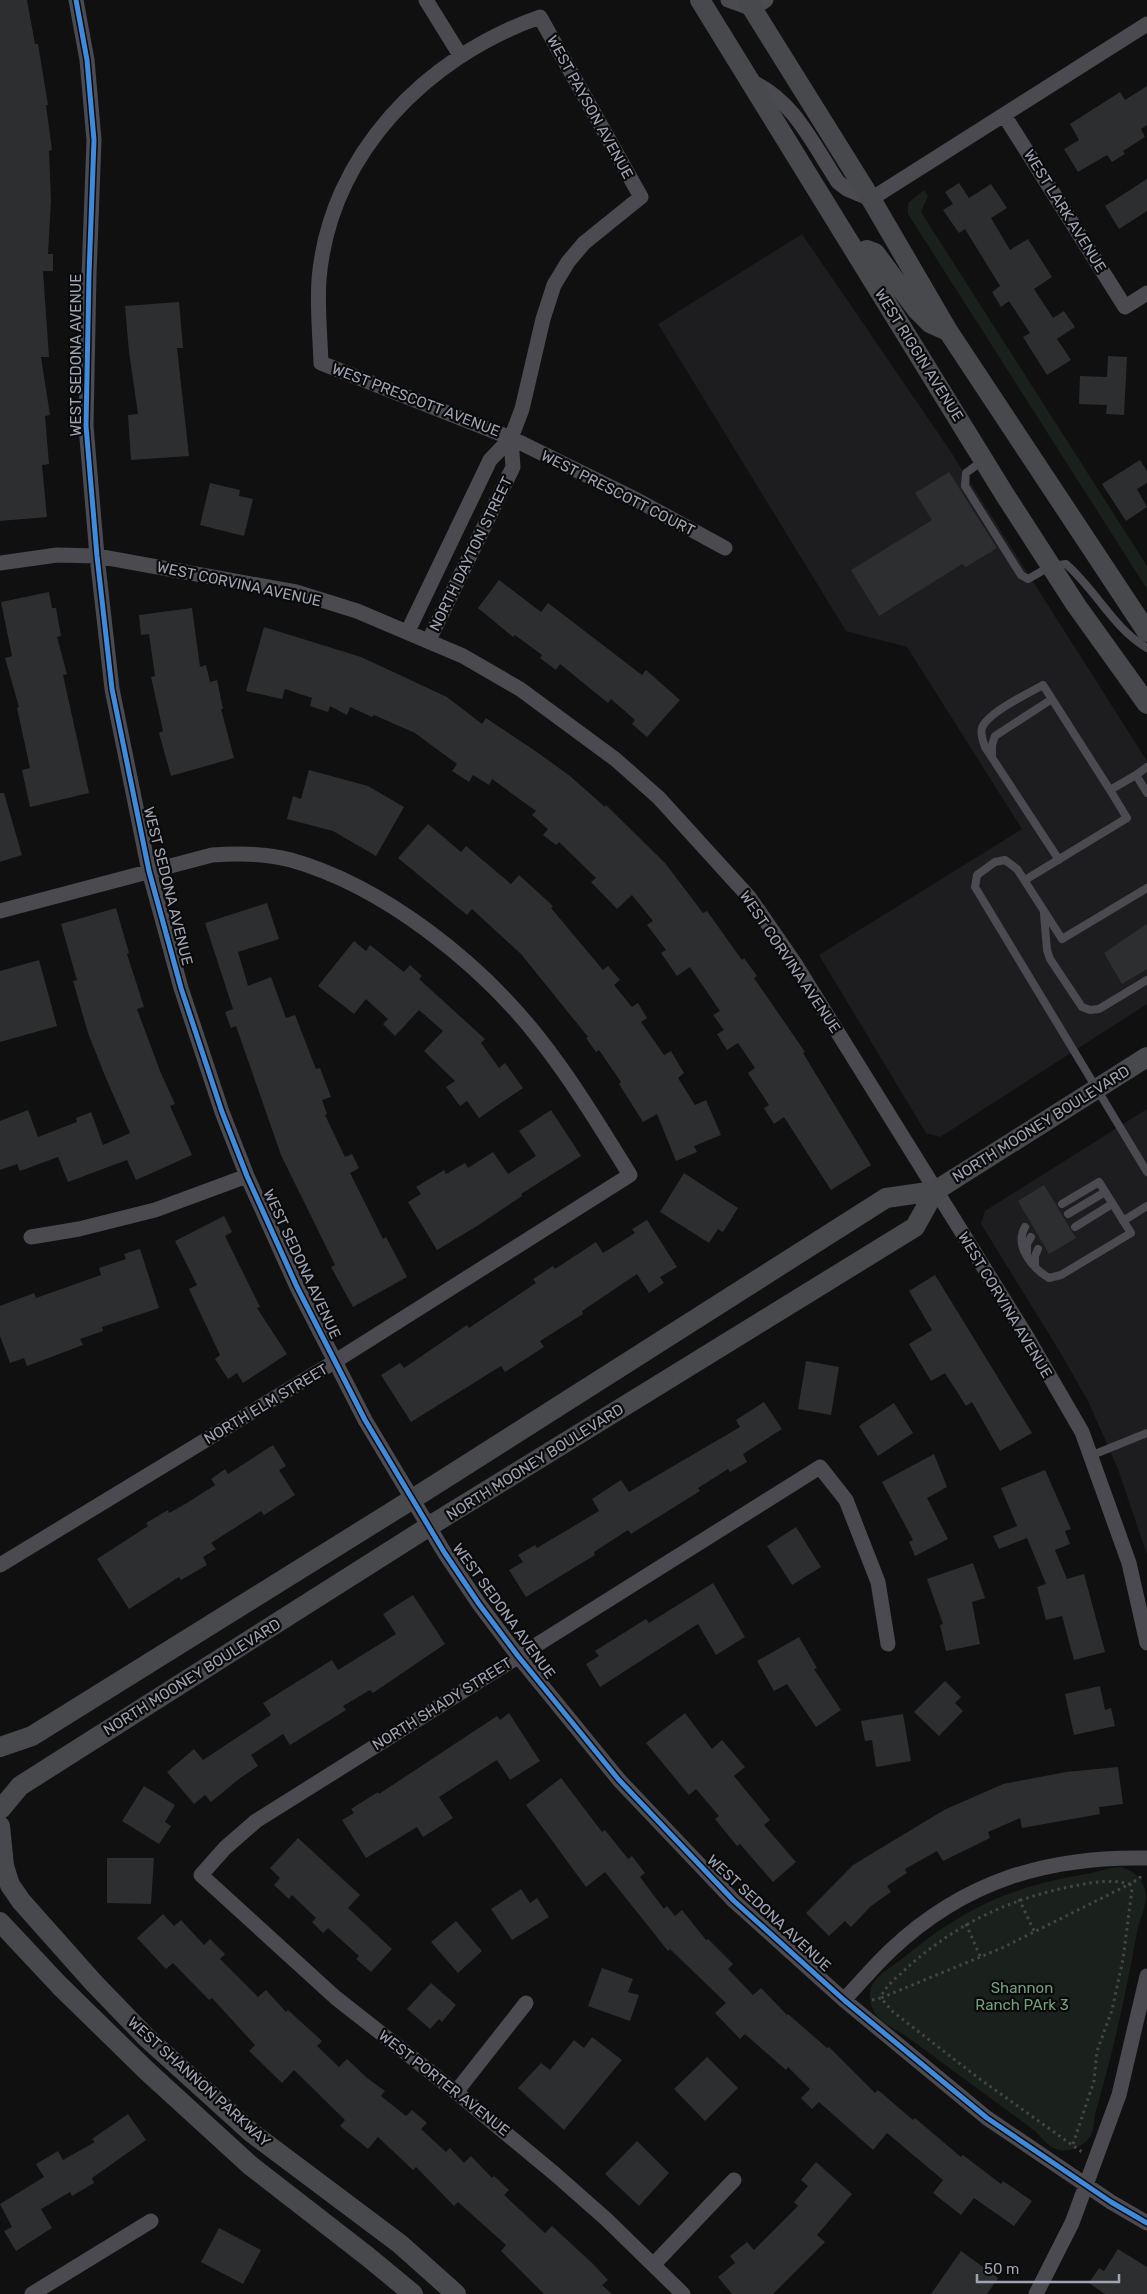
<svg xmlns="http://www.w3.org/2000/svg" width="1147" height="2294" viewBox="0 0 1147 2294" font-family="Rubik,sans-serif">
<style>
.built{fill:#1d1d1f}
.green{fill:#1a201b}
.building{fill:#2d2e30}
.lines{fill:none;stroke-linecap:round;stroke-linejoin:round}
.path{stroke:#45464b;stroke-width:3;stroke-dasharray:2.5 4;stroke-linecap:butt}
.lane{stroke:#4a4a50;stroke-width:8}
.street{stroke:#4a4a50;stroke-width:15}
.secondary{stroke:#48494d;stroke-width:20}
.cycleway-casing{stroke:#0a0a0b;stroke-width:8}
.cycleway{stroke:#408adc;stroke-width:5}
.labels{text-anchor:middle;stroke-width:4.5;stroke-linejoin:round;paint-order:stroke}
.street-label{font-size:15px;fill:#9fa3b3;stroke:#0a0a0b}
.park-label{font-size:15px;fill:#749f7b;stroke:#0a0a0b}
</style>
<rect width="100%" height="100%" fill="#101010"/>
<!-- built -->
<path class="built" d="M802,234L947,446L1147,761V1004L940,1137L926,1133L819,955L1022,829L907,647L846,631L658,324Z
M1147,1109V1555L1118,1469L1088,1401L1060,1352L981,1224L985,1211Z"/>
<!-- green -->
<path class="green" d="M924,190L928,196L921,212L1147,566V589L908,214V203Z
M1120,1867C1133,1869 1145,1881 1146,1895C1147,1907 1139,1920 1137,1932C1126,1994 1113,2053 1095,2114C1094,2121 1094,2130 1090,2137C1082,2148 1064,2155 1052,2147C1045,2143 1040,2136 1035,2131L906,2036C894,2028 877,2022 872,2007C862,1981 887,1971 903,1958C963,1909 1009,1887 1086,1874C1097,1872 1108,1868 1120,1867Z"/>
<!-- building -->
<path class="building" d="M0,0H27L35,44H38L48,105H46L52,150L49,151L51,201L48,254H53V271H43L49,357H41L50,415L45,416L49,464L42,465L47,517L0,521Z
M1147,86V125L1141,129L1145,137L1123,151L1125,154L1112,162L1107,155L1078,172L1064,149L1079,140L1070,124L1120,92L1125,100Z
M1147,179V211L1119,229L1105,206Z
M959,183L969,198L991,184L1007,208L991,218L1010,250L1028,239L1052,277L1034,289L1053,318L1064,311L1075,327L1057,339L1071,360L1047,375L1023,337L1030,333L1009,301L1001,307L992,292L1000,286L965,229L959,233L943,210L953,204L945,192Z
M179,302L183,348H177L189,456L131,460L128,415L138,414L129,352L125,306Z
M1108,356L1127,357L1124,415L1106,414L1107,405L1079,404L1080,376L1107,377Z
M1140,460L1147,471V483L1137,489L1147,507L1126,521L1102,484Z
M949,472L997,548L966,567L962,564L879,616L851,570L932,520L915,493Z
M210,483L240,490L239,496L253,499L244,536L200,525Z
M499,580L541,612L548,603L642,675L646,670L680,700L647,737L632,724L635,720L611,699L608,703L560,664L556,670L540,658L542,655L515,635L513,637L478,608Z
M49,592L52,608H56L61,636L57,637L67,674L63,675L89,793L30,807L22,770L30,768L17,708L19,707L5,658L12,656L1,602Z
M192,608L200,667L206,665L210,682L217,680L223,709H221L234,758L171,776L159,733L163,731L151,677L155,676L149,634L141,635L139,615Z
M264,627L361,657L447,697L482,724L486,718L534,750L570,776L605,807L606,805L665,863L703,913L707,911L742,960L744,958L757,976L754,978L805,1052L803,1053L871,1165L831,1190L784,1117L774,1124L764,1108L769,1105L748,1073L755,1068L738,1043L727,1050L717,1034L724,1030L713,1015L720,1011L690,967L677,976L661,953L666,950L647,925L653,921L632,895L617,909L591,882L596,878L559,842L556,845L543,835L548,829L532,815L536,811L492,779L489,785L473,775L469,782L452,771L457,764L415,733L374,715L372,717L350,707L347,715L330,706L328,712L310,706L312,698L285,689L282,699L246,691Z
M309,770L368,786L404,807L376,856L333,831L287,819L293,796L301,799Z
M0,793H4L22,855L0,862Z
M428,824L461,852L466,846L511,884L519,875L553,906L551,908L603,970L608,966L620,980L614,985L632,1007L638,1003L647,1018L641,1022L664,1055L671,1051L684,1073L678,1078L695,1105L706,1100L721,1135L694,1146L697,1152L676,1161L657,1114L643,1122L619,1084L621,1082L599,1050L596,1052L586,1038L588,1037L521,954L472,909L467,915L398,858Z
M267,903L279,939L238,952L248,986L271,977L286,1018L295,1015L316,1069L320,1068L331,1097L322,1100L327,1114L325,1115L345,1157L352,1154L359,1168L350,1173L383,1239L386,1237L407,1277L353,1307L331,1267L335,1265L281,1155L236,1026L231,1028L225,1012L233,1009L205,923Z
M116,908L129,953L127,954L144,1007L137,1009L160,1071L175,1104L170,1106L192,1155L136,1180L127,1160L68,1182L58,1157L20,1171L17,1164L0,1170V1121L28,1110L38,1137L77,1122L76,1118L91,1112L103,1145L130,1133L105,1076L88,1033L73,981L77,980L61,924Z
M1147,924V969L1122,984L1104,953Z
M354,941L366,951L370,945L404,972L410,965L422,976L419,979L485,1039L481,1043L499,1068L505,1063L523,1088L479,1118L467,1101L460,1106L446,1087L455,1081L424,1051L443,1031L419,1010L395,1036L383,1024L388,1019L366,999L354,1014L318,986Z
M39,960L57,1026L0,1042V971Z
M551,1110L581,1156L521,1194L522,1196L477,1226L437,1250L408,1202L421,1194L416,1187L444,1170L446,1174L465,1163L468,1168L493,1152L508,1174L536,1156L519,1131Z
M684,1173L738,1208L723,1232L718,1229L709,1243L660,1212Z
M1044,1185L1076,1238L1049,1254L1018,1201Z
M224,1216L232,1232L225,1236L260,1307L257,1308L287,1354L243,1383L237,1373L228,1379L215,1359L220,1355L189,1289L197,1285L175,1241Z
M647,1220L677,1267L660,1277L664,1283L649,1293L637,1274L582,1311L583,1314L540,1341L544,1347L505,1372L501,1366L411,1422L381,1375L400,1363L404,1368L467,1325L469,1328L536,1283L533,1279L553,1266L555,1269L596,1242L603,1253L635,1233L632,1229Z
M140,1249L159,1308L102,1327L103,1331L80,1339L83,1345L27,1366L24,1358L10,1363L0,1336V1306L34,1293L36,1298L101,1275L99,1268L126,1259L124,1254Z
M935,1275L1032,1433L1000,1451L972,1402L966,1406L945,1373L931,1381L909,1344L932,1330L909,1291Z
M806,1361L839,1367L831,1415L798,1409Z
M764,1402L782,1429L743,1454L747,1462L730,1472L728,1469L698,1488L700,1491L631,1534L628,1530L594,1552L595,1555L526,1597L509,1570L523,1562L518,1555L535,1545L537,1548L599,1511L592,1499L621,1480L629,1492L740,1427L736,1420Z
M894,1403L913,1433L878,1456L859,1426Z
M273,1445L286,1466L279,1470L295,1495L264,1515L261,1511L211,1543L216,1549L203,1557L207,1565L181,1580L179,1577L129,1609L97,1559L148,1526L146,1523L168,1510L169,1513L187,1503L215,1485L211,1479L225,1469L228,1474Z
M934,1454L947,1487L927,1498L948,1539L915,1556L909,1542L913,1540L882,1482Z
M1045,1470L1071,1529L1065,1531L1070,1544L1055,1550L1067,1579L1084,1574L1105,1652L1074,1660L1062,1616L1046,1620L1037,1587L1046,1584L1027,1538L999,1549L993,1536L1017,1526L1001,1488Z
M796,1527L821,1567L792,1585L767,1546Z
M973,1563L985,1598L972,1602L980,1644L946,1651L940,1625L943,1624L927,1579Z
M713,1583L745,1637L716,1655L698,1624L600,1687L586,1664L599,1656L595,1651L646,1619L649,1623Z
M413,1595L445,1644L373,1693L370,1690L343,1706L346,1710L290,1745L283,1734L251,1755L258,1766L239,1779L211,1802L205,1795L194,1804L167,1772L194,1749L203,1760L271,1715L263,1703L332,1660L338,1670L396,1634L383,1614Z
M799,1637L817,1668L814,1669L841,1710L816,1727L787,1684L774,1691L757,1661Z
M945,1681L961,1697L955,1703L963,1711L939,1736L914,1712Z
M1100,1686L1105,1710L1111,1708L1115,1726L1074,1735L1065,1694Z
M509,1713L540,1761L510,1780L497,1760L439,1797L453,1818L423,1837L417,1827L366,1858L342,1820L354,1813L351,1809L378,1792L379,1794L497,1716L500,1720Z
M685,1713L712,1749L722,1740L745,1767L734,1776L770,1820L764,1825L796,1862L773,1882L740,1844L737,1846L715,1819L719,1816L696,1789L689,1795L646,1743Z
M903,1714L911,1761L876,1767L872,1740L865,1741L861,1721Z
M1118,1767L1123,1804L1099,1807L1100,1814L1022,1828L1020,1818L988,1832L990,1838L943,1861L937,1851L905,1869L907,1873L887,1886L891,1892L871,1906L851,1927L845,1921L829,1936L806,1913L853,1865L944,1810L1003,1784L1066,1772Z
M561,1778L602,1832L605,1830L628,1859L632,1856L645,1873L640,1877L664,1909L667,1906L675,1916L682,1910L706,1940L708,1939L733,1964L728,1969L753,1995L761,1988L787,2015L788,2014L827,2048L829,2047L875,2093L878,2090L913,2120L915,2118L961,2157L963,2155L1001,2184L1003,2181L1032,2201L1014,2226L974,2198L961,2215L933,2193L943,2180L887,2133L873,2150L819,2102L812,2109L801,2098L810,2089L788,2067L786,2070L745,2034L740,2039L715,2013L726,2003L670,1949L668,1951L605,1872L586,1887L526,1805Z
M144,1786L175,1805L165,1822L171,1826L159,1844L122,1821Z
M298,1838L360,1895L348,1908L392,1949L371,1972L356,1959L359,1956L328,1928L323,1933L312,1922L316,1918L292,1895L289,1899L274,1885L280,1878L270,1868Z
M107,1858H154L151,1904L107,1903Z
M521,1889L530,1903L537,1898L549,1917L512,1940L491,1909Z
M163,1914L174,1926L181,1920L204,1945L210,1939L225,1954L220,1959L258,1997L266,1990L286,2012L288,2010L322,2041L317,2046L339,2067L347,2059L367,2078L385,2091L381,2096L406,2116L412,2110L427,2123L421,2129L446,2152L450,2148L464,2163L471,2156L492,2178L494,2176L509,2190L504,2195L545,2233L552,2226L592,2263L608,2280L602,2285L612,2294H544L501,2251L506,2245L458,2202L454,2206L416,2167L413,2170L378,2137L368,2149L340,2126L345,2120L294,2070L282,2083L249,2051L255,2045L212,1998L209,2000L173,1963L166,1969L137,1938Z
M456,1921L482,1951L458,1973L431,1942Z
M602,1968L633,1979L628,1992L639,1995L630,2021L588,2006Z
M431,1983L456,2005L442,2022L439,2019L430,2029L407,2009Z
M592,2037L622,2060L564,2130L518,2088L541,2063L550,2070L574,2040L584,2048Z
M707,2057L738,2088L705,2121L674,2089Z
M128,2114L146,2140L92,2178L94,2183L72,2196L70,2192L41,2209L52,2228L16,2251L4,2231L12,2227L0,2204L44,2177L36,2164L58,2151L63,2160L95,2142L92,2139Z
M637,2141L669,2173L639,2206L605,2174Z
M816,2162L852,2194L817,2235L825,2242L773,2294H732L718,2277L735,2263L730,2256L747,2242L754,2250L798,2206L794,2202L808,2186L801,2180Z
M219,2228L261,2250L243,2284L201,2262Z
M1118,2249L1147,2267V2294H1105L1089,2283L1099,2268L1104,2271Z
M961,2251L998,2278L987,2294H931Z"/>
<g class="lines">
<!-- path -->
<path class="path" d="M1019,1899L1035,1933
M966,1924L981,1958
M872,2000L881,1998C885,1985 899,1976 908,1967C956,1924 1011,1898 1074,1886C1093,1882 1111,1879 1130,1884L1140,1878V1874
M1073,2144L1094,2081L1097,2051L1112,2010L1123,1959L1132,1889L1130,1884L1004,1947L881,1998L892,2011L977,2077L1082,2152"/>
<!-- lane -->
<path class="lane" d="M982,461L966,473L965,486L1021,575L1028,579L1051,566L1066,564C1096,590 1113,628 1147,648
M992,757V745L995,736L1052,699
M1147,767L1136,775L1147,793
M1059,860L985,747C983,741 980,734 982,728C987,713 1029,693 1043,685L1110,790
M1025,880L1127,818L1110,790L1136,775
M1147,888L1062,939L1017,869L1005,860L995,862L977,875L975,887L1147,1172
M1044,914L1047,950L1050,959L1082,1007L1090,1010L1099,1009L1147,980
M1068,1214L1105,1192
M1123,1221L1147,1206
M1025,1227C1014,1246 1032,1268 1049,1278L1061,1275L1131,1233L1099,1182L1062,1204
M1075,1227L1112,1204
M1027,1254V1244L1031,1237
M1035,1266V1256L1038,1249
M1090,1456L1147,1433"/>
<!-- street -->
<path class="street" d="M76,0L87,60L94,140L89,275L86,426L97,556L112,689L149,871L181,988L222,1112L247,1176L297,1287L365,1420L444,1552L479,1604L518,1656L619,1780L734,1901L844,2000L987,2118L1111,2202L1147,2223
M426,0L460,55
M728,0L753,9L766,0
M752,82C793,99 814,146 838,182L847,189L871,199L1147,24
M1004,115L1125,307L1147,293
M0,563L57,555L97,556L296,592L357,611L463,656L520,689L615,759L659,798L749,897L794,962L1027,1337L1082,1432L1129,1563L1147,1643
M408,631L490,460L511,438
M429,640L513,467L511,438L522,409L543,319L554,285L568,262L584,243L641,197L540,17C426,57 330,154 319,279C317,307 320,335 321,363L511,438L637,500L725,548
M0,911L212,855C239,853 265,853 291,860C383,886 479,962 538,1037C572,1080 601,1128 630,1175L334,1362L0,1565
M31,1237L79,1229L155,1210L247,1176
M844,2000C859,1984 874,1966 891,1950C964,1881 1047,1856 1147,1858
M456,2092L526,2003
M654,2264L734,2180
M32,2294L151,2221
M683,2294L606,2219L555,2174L456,2092L336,1998L201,1875L225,1848L256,1821L820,1467L846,1500L878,1582L888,1644
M1036,2294L1072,2223L1119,2095L1147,1976"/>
<!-- secondary -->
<path class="secondary" d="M700,0L1005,495L1076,605L1147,704
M747,0L871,199L948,331L1147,632
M857,255L867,250L875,253L917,310L930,323L948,331
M0,1747L32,1736L411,1500L886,1198L935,1191L1147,1057
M1,1809L20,1786L428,1527L915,1227L935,1191
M0,1826L4,1866L10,1885L21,1901L93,1982L147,2038L252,2133L400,2244L456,2294
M0,1922L60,1986L147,2071L251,2166L367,2256L413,2294"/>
<!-- cycleway casing -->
<g class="cycleway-casing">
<path id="cycleway" d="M76,0L87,60L94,140L89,275L86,426L97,556L112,689L149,871L181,988L222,1112L247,1176L297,1287L365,1420L444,1552L479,1604L518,1656L619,1780L734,1901L844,2000L987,2118L1111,2202L1147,2223"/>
</g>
<!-- cycleway -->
<use href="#cycleway" class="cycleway"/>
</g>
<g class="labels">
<!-- street labels -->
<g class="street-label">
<text transform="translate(590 107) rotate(61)" y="5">WEST PAYSON AVENUE</text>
<text transform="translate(1065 211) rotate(58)" y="5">WEST LARK AVENUE</text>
<text transform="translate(76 355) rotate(-90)" y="5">WEST SEDONA AVENUE</text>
<text transform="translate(919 355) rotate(58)" y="5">WEST RIGGIN AVENUE</text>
<text transform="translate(416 400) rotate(21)" y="5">WEST PRESCOTT AVENUE</text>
<text transform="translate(618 493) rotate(27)" y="5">WEST PRESCOTT COURT</text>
<text transform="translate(471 554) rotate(-64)" y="5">NORTH DAYTON STREET</text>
<text transform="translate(239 584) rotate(12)" y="5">WEST CORVINA AVENUE</text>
<text transform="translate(168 886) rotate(76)" y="5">WEST SEDONA AVENUE</text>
<text transform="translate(790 962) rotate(56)" y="5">WEST CORVINA AVENUE</text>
<text transform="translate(1041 1124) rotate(-32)" y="5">NORTH MOONEY BOULEVARD</text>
<text transform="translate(302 1264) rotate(65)" y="5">WEST SEDONA AVENUE</text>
<text transform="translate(1005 1305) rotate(59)" y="5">WEST CORVINA AVENUE</text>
<text transform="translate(266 1404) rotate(-31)" y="5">NORTH ELM STREET</text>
<text transform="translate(535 1462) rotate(-32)" y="5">NORTH MOONEY BOULEVARD</text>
<text transform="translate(504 1611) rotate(54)" y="5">WEST SEDONA AVENUE</text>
<text transform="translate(192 1677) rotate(-32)" y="5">NORTH MOONEY BOULEVARD</text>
<text transform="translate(442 1704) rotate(-32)" y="5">NORTH SHADY STREET</text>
<text transform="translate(769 1913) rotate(43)" y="5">WEST SEDONA AVENUE</text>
<text transform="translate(199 2082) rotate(42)" y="5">WEST SHANNON PARKWAY</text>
<text transform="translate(444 2083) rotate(38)" y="5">WEST PORTER AVENUE</text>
</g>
<!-- park labels -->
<g class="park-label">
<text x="1022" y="1993">Shannon<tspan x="1022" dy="17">Ranch PArk 3</tspan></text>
</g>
</g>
<!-- scale -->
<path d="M977 2274v8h142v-8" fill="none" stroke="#9fa3b3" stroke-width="2.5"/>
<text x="984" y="2274" font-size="15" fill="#9fa3b3" stroke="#0a0a0b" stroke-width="4" paint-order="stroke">50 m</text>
</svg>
